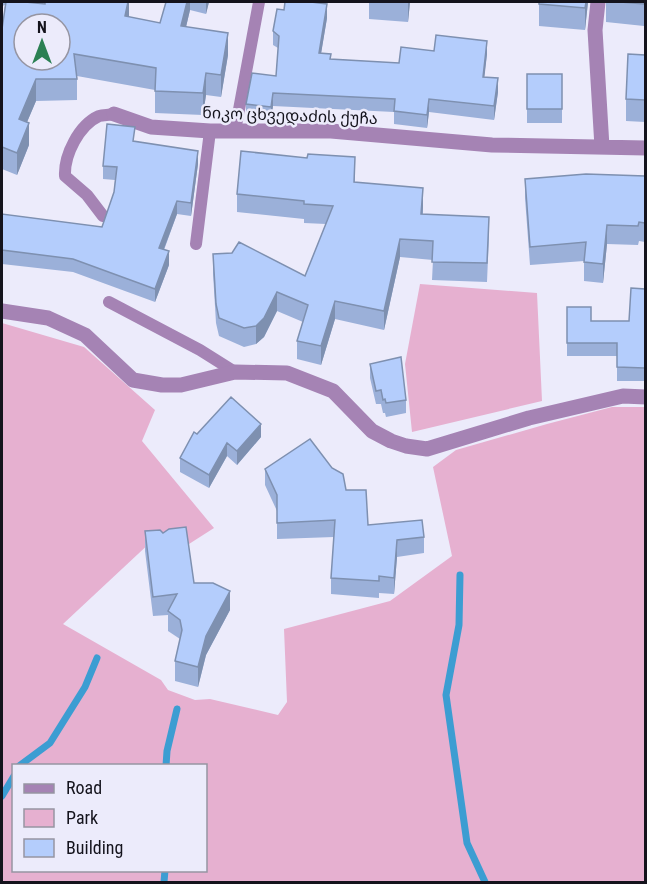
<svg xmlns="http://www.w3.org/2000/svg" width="647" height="884" viewBox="0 0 647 884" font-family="'Roboto Condensed','Noto Sans Georgian',sans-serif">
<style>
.green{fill:#e6b0d0;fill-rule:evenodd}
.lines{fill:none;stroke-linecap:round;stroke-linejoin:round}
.stream{stroke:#3c9dd2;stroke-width:7}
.lane{stroke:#a583b4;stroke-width:12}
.street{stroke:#a583b4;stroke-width:15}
.wall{fill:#9bb0d9}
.shaded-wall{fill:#7e90b0}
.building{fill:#b4cdfc;stroke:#7e90b0;stroke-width:1.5;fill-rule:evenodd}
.labels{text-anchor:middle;stroke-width:5;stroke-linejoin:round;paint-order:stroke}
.street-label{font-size:16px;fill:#14131c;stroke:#ecebfb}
</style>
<rect width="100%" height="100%" fill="#ecebfb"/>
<!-- green -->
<path class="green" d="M420,284L537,293L542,401L412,432L405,364Z
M2,323L84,347L155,410L142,441L214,528L189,544L153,540L63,624L161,680L168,690L195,700L210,699L278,715L287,702L284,629L390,601L452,556L433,467L456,450L547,424L612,407H645V882H2ZM14,766H206V870H14Z"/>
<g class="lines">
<!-- stream -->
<path class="stream" d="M460,575L459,625L446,695L467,843L485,882
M19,766L50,743L85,687L97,658
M166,766L167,751L177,709
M2,796L14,776
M164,882L165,870"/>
<!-- lane -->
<path class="lane" d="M235,131L259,2
M103,216L87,195L65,176C64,155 79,125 99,116C103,115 109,115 114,114
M196,244L210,131
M109,302L200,350L235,372"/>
<!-- street -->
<path class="street" d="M598,2L595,30L602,147
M114,114L151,127L210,131H331L492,145L646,148
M2,311L48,318L85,335L133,380L162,385H181L235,372L287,373L333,391L372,431L391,441L406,446L427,449L529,418L623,396L646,397"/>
</g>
<!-- wall -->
<path class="wall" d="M2,2H25L45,4L129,2V17L160,23L166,2H209L206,14L190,10L186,27L228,55L221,97L206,95L203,115L155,113V90L77,76V100L36,101L27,122L29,145L17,175L2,169V29L5,5L2,6Z
M369,2H410L408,22L369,19Z
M539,2H588L585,30L539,26Z
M606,2H645L644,26L606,22Z
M327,18L321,53L331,59L399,63L434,51L487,54L484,77L498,92L494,120L429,112L427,128L394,124V112L273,106L271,121L246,118V104L276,76L278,48L273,45V31Z
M645,55V122L626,121V99Z
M527,74H562V123H527Z
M134,142L198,164L191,216L177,214L164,250L169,265L155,302L73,272L2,264V214L102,227L114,192L115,180L103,179V166Z
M355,176V182L423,207V214L489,235L487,282L432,280L433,260L400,257L384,330L335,319L321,365L297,359V341L303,322L277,311L264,337L256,344L244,347L219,336L216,323L213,273V254L305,276L326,224L304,223V219L237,212V194Z
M645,176V242L639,241L638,245L607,244L603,283L584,281V261L530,265L525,198V179Z
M645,289V381H617V356H567V307L591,321H629Z
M370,364L406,400V413L386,417L385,413H383L381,404H376L370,378Z
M197,434L261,437L237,465L227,456L209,488L180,472V458Z
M265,469L346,490L368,525L424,537V553L397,557L394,594L379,593V598L331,594V578L334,537L277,539V511L265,485Z
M145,531L194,583L230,610L206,655L198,687L175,681V661L180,639L168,631V615L153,616L145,551Z"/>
<!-- shaded-wall -->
<path class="shaded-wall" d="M128,2H129V18L125,16Z
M187,2H190V10L181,48V26Z
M206,2H209L206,14Z
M408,2H410L408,22Z
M586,2H588L585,30V8Z
M644,2H645V8L644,26Z
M327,4V18L319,66V53Z
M228,33V55L221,97V75Z
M487,41V54L483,90V77Z
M206,73V95L203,115V93Z
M498,78V92L494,120V106Z
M36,79V101L19,141V119Z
M273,93V106L271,121V107Z
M429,99V112L427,128V115Z
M29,123V145L17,175V153Z
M198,151V164L191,216V203Z
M423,188V207L421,233V214Z
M177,201V214L159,262V248Z
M607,225V244L603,283V264Z
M400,239V257L384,330V311Z
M169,251V265L155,302V289Z
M277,292V311L264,337L256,344V326Z
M335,301V319L321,365V346Z
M261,424V437L237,465V451Z
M227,443V456L209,488V475Z
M397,540V557L394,594V578Z
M230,591V610L206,655L198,687V667L206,636Z"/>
<!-- building -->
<path class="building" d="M6,2H25L45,4V2H128L125,16L160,23L166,2H187L181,26L228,33L221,75L206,73L203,93L155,91L156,68L74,54L77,79H36L19,119L29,123L17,153L2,147V29ZM24,24H60V60H24Z
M285,2H311L327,4L319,53L331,54L330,59L399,63L401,47L434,51L436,35L487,41L483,77L498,78L494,106L429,99L427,115L394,111L395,99L273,93L271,107L246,104L252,73L276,76L279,36L273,31L277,9L284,10Z
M539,2H586L585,8L539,4Z
M620,2H644V4Z
M628,54L645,55V100L626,99Z
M527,74H562V109H527Z
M107,124L135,127L133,141L198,151L191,203L177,201L159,248L169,251L155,289L73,259L2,250V214L102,227L114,192L117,167L103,166Z
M241,151L307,158L308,154L355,157L354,182L423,188L421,214L489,217L487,263L432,262L433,241L400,239L384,311L335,301L321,346L297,341L308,305L277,292L264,318L256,326L244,328L219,318L216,304L213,254L232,253L239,242L305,276L333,206L304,204V201L237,194Z
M586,174L645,176V223L639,222L638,226L607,225L603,264L584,262L586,242L530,247L525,179Z
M631,288L645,289V368L617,367V343H567V307H591V321H629Z
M401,357L406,400L386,403L385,399L383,400L381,390L376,391L370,364Z
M231,397L261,424L237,451L227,443L209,475L180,458L194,432L197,434Z
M310,439L332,468L343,474L346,490H366L368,525L422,520L424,537L397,540L394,578L379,576V581L331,578L335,520L277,523V495L265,469Z
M186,527L194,583H213L230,591L206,636L198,667L175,661L182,630L180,620L168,611L177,594L153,597L145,531L160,530L163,533L169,529Z"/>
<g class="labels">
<!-- street labels -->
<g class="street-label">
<text transform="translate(290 115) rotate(2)" y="6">ნიკო ცხვედაძის ქუჩა</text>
</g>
</g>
<!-- border -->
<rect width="647" height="884" fill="none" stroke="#14131c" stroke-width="6"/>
<!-- legend -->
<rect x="12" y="764" width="195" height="108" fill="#ecebfb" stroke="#9695a2" stroke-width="1.5"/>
<rect x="24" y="784" width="30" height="9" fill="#a583b4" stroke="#9695a2" stroke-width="1.5"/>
<text x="66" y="794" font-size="18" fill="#14131c">Road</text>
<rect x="24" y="809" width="30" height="18" fill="#e6b0d0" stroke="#9695a2" stroke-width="1.5"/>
<text x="66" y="824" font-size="18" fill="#14131c">Park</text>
<rect x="24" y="839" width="30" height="18" fill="#b4cdfc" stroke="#9695a2" stroke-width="1.5"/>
<text x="66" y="854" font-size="18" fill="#14131c">Building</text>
<!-- north arrow -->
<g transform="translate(42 42)"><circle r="28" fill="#ecebfb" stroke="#9695a2" stroke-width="1.5"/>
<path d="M0-4.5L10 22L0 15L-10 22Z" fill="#2b8053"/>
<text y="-9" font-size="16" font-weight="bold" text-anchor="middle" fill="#14131c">N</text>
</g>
</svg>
